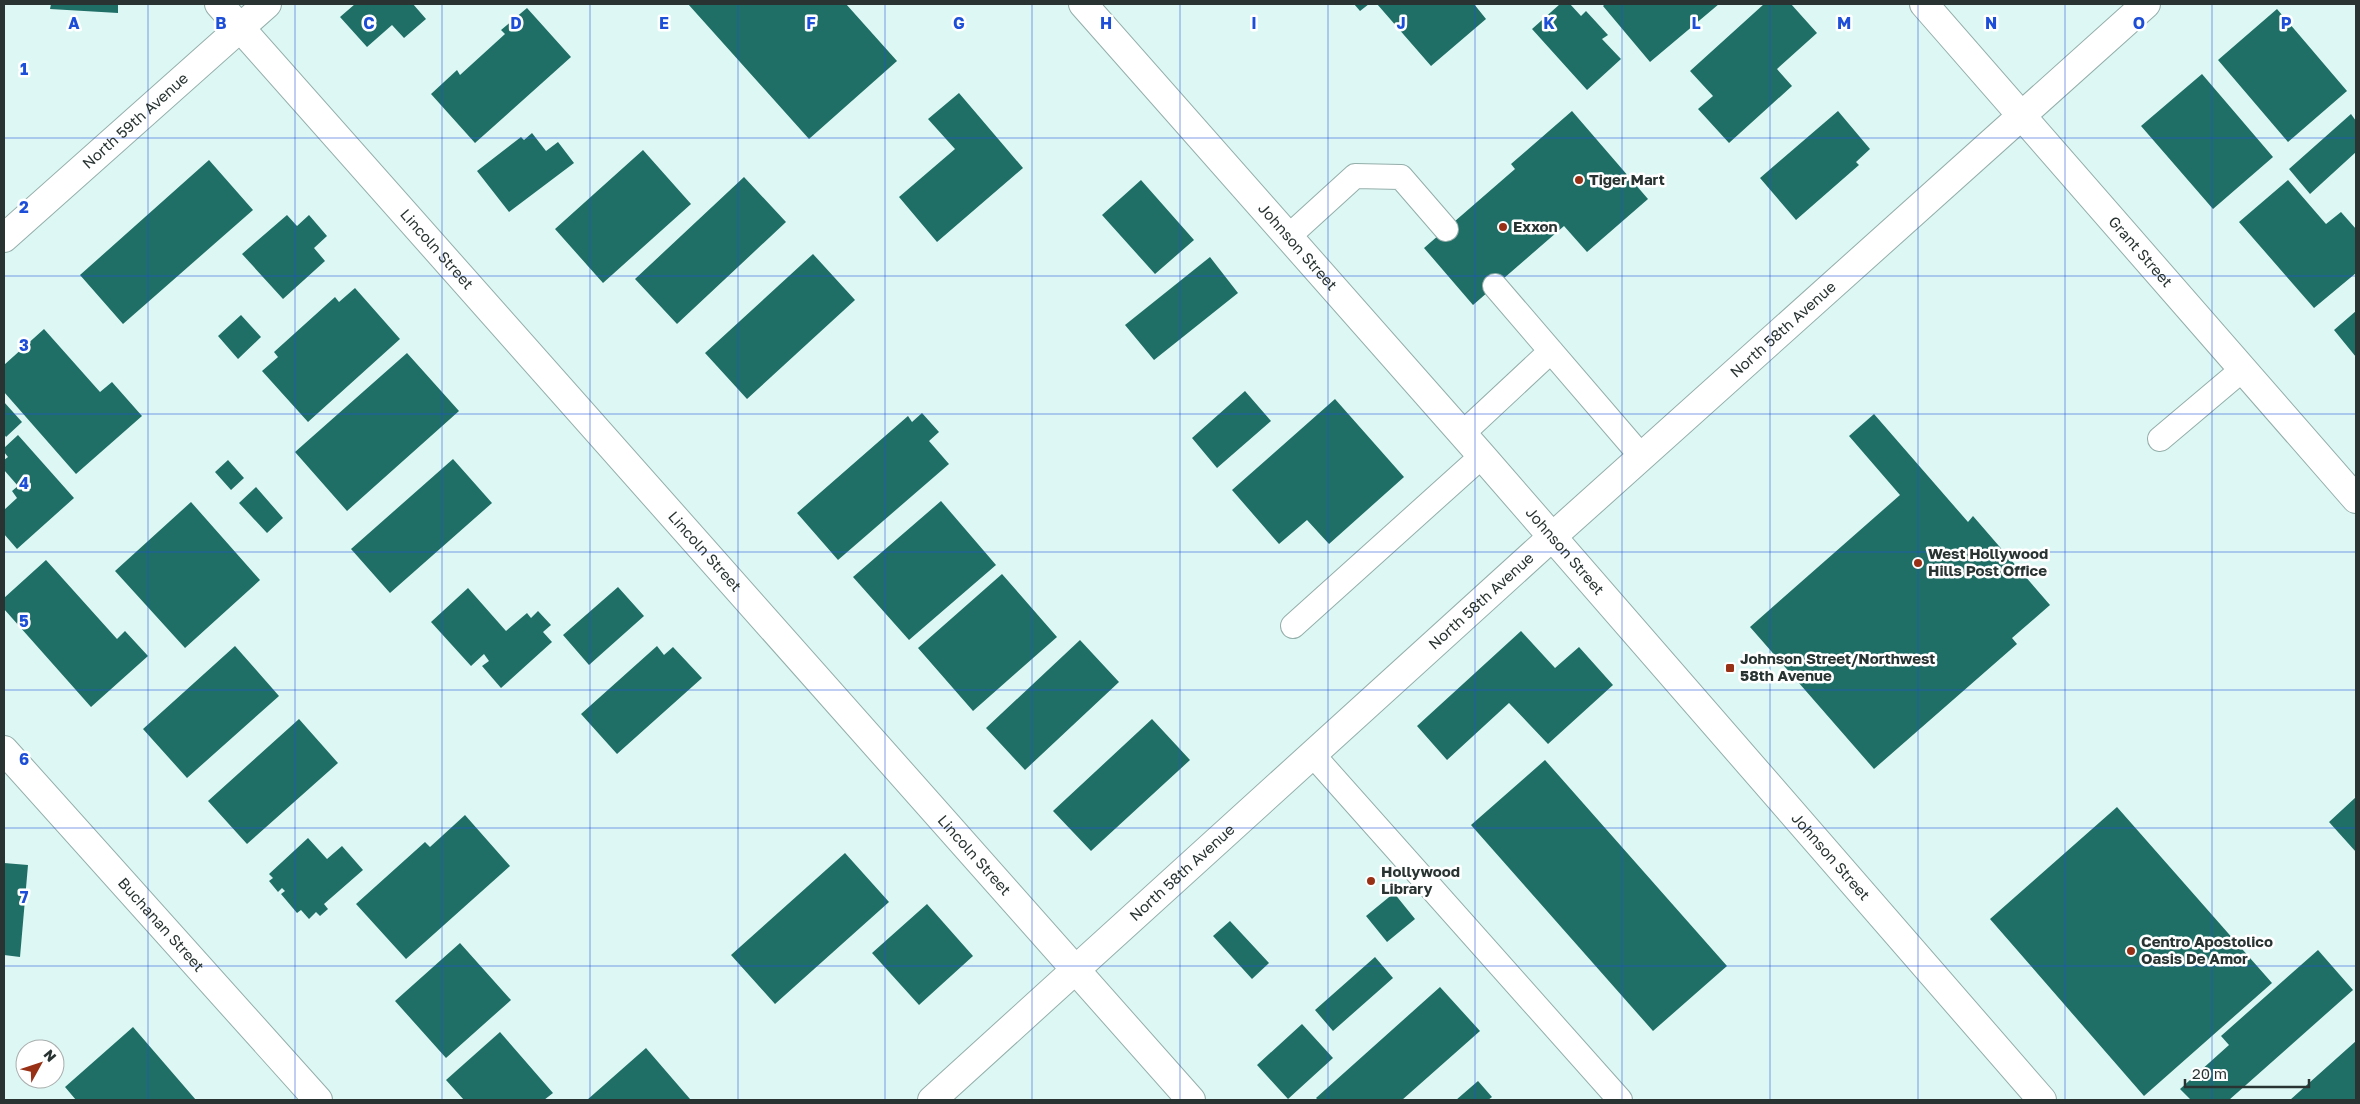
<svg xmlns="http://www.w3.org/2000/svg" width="2360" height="1104" viewBox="0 0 2360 1104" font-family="'Golos Text',sans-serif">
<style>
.building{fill:#206f67}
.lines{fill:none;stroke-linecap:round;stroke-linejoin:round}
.service-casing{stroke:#94aeaa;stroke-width:26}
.minor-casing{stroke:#94aeaa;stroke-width:30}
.tertiary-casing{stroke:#94aeaa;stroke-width:30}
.service{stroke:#fff;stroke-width:24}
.minor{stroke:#fff;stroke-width:28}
.tertiary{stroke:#fff;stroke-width:28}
.grid{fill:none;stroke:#1d4ed8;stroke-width:1;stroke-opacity:0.55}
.poi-dot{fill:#983016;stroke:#fff;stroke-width:2}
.labels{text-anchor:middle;stroke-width:5;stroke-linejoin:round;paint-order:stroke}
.street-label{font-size:15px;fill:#293432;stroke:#fff}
.poi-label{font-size:15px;font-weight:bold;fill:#293432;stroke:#fff;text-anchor:start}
.grid-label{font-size:16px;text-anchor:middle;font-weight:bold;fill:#1d4ed8;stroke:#fff;stroke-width:5;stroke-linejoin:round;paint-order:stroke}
</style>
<rect width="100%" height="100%" fill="#ddf8f4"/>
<!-- building -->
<path class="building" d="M51,4H118V13L50,9Z
M355,4H413L426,19L404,38L392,25L367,47L340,17Z
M688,4H846L897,61L809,139Z
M1354,4H1369L1360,11Z
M1377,4H1474L1486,19L1431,66Z
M1560,4H1570L1581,16L1586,11L1608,35L1602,39L1621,59L1587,90L1532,29Z
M1605,4H1719L1650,62L1603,6Z
M1764,4H1791L1817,33L1777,69L1792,86L1729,143L1698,109L1713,96L1690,71Z
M527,8L571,57L475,143L431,94L457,70L460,75L505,34L501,30Z
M2277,9L2347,91L2288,142L2218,60Z
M2202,74L2273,157L2213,209L2141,126Z
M959,93L1023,168L937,242L899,197L955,149L928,119Z
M1572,111L1648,199L1587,252L1564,226L1473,305L1424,248L1515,169L1511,164Z
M1838,111L1870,149L1856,162L1859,165L1796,220L1760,178Z
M2351,114L2356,121V152L2310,194L2289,169Z
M532,133L546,151L558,142L574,163L509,212L477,171L521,137L524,140Z
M643,150L691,204L603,283L555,229Z
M209,160L253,210L123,324L80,275Z
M744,177L786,222L677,324L635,279Z
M1141,180L1194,240L1155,274L1102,215Z
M2288,180L2326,224L2341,212L2356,229V273L2314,308L2239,222Z
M287,215L297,226L309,215L327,236L314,248L325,261L283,299L242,254Z
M813,254L855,300L747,399L705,353Z
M1210,257L1238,293L1154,360L1125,325Z
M355,288L400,339L308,422L262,371L278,357L274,352L335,297L339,302Z
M2356,311V357L2334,330Z
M241,315L261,337L238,359L218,336Z
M44,329L100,392L112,382L142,416L76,474L4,392V365Z
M407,353L459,411L347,511L295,452Z
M1245,391L1271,421L1217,468L1192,438Z
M1335,399L1404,477L1329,544L1307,520L1279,544L1232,490Z
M4,402L22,422L6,437L4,434Z
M922,413L939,432L929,441L949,464L838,560L797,513L908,416L912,422Z
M1874,414L1968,522L1973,516L2050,605L2012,638L2017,644L1874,769L1750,627L1900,495L1849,436Z
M18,435L74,498L17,549L4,534V510L17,498L12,491L18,486L4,470V460L8,457L4,452V448Z
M453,459L492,503L390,593L351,549Z
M228,460L244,478L231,490L215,472Z
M256,487L283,518L267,533L239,503Z
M941,501L996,565L909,640L853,577Z
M191,502L260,580L185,648L115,571Z
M46,560L117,639L125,631L148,656L91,707L4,609V598Z
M1002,574L1057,637L973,711L918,648Z
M618,587L644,616L589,665L563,635Z
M468,588L506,631L527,613L531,618L538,611L551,625L543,632L552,642L501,688L482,666L489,661L484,654L471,666L431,622Z
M1521,631L1555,668L1579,647L1613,685L1548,744L1509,703L1447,760L1417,726Z
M1080,640L1119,682L1025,770L986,728Z
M235,646L279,696L187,778L143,729Z
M657,646L664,655L673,647L702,678L617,754L581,714Z
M299,719L338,763L247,844L208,801Z
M1152,719L1190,760L1091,851L1053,811Z
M1545,760L1727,966L1653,1031L1471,825Z
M2356,797V852L2329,822Z
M2117,807L2272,983L2144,1096L1990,919Z
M465,815L510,866L406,959L356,904L425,842L430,847Z
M308,838L327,859L342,846L363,870L324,904L328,909L320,916L316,912L309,919L301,910L297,913L281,894L285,891L282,888L278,892L269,881L273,878L269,874Z
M845,853L889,902L775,1004L731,955Z
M4,863L28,865L20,957L4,955Z
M1394,893L1415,919L1387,942L1366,916Z
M927,904L973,956L919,1005L872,953Z
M1230,921L1269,963L1252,979L1213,936Z
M460,943L511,1000L446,1058L395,1001Z
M2318,950L2353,990L2229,1100H2191L2180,1089L2229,1045L2221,1036Z
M1375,957L1393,978L1333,1031L1315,1010Z
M1440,987L1480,1031L1402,1100H1318L1316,1098Z
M1302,1024L1333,1058L1288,1099L1257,1065Z
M133,1027L196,1100H76L65,1087Z
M500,1032L553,1093L544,1100H464L446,1080Z
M2356,1041V1100H2290Z
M646,1048L690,1099L689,1100H587Z
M1478,1081L1492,1097L1488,1100H1456Z"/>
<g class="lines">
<!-- service casing -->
<g class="service-casing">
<path id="service" d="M1288,237L1355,176L1401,177L1446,229
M1495,286L1642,457
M1462,434L1551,351
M2160,439L2243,369
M1293,626L1482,456
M1313,755L1620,1100"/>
</g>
<!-- minor casing -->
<g class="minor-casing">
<g id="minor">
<path id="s1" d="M219,4L1191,1100"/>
<path id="s2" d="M1924,4L2356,499"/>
<path id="s3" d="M4,238L267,4"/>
<path id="s4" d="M4,750L318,1100"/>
<path id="s5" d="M932,1100L1552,537L2146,4"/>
</g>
</g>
<!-- tertiary casing -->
<g class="tertiary-casing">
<g id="tertiary">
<path id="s6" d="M1083,4L1482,456L2042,1100"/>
</g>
</g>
<!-- service -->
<use href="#service" class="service"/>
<!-- minor -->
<use href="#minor" class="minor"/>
<!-- tertiary -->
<use href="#tertiary" class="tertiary"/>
</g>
<!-- grid -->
<path class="grid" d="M148,4V1100M295,4V1100M442,4V1100M590,4V1100M738,4V1100M885,4V1100M1032,4V1100M1180,4V1100M1328,4V1100M1475,4V1100M1622,4V1100M1770,4V1100M1918,4V1100M2065,4V1100M2212,4V1100M4,138H2356M4,276H2356M4,414H2356M4,552H2356M4,690H2356M4,828H2356M4,966H2356"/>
<!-- markers -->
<g class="poi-dot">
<circle cx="1579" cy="180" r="5"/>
<circle cx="1503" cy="227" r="5"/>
<circle cx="1918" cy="563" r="5"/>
<rect x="1725" y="663" width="10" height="10" rx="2.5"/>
<circle cx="1371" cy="881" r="5"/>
<circle cx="2131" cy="951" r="5"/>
</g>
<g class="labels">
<!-- street labels -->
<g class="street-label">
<text dy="5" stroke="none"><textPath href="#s3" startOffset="176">North 59th Avenue</textPath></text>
<text dy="5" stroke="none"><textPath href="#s6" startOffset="324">Johnson Street</textPath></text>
<text dy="5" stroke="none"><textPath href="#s1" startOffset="328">Lincoln Street</textPath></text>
<text dy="5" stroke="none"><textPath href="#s2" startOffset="329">Grant Street</textPath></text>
<text dy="5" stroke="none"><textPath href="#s5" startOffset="1148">North 58th Avenue</textPath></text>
<text dy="5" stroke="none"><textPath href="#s6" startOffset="729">Johnson Street</textPath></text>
<text dy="5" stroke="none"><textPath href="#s1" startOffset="732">Lincoln Street</textPath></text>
<text dy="5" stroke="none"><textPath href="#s5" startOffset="742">North 58th Avenue</textPath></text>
<text dy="5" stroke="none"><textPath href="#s1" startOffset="1138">Lincoln Street</textPath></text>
<text dy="5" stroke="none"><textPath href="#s6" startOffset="1134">Johnson Street</textPath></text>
<text dy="5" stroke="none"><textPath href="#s5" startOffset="338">North 58th Avenue</textPath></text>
<text dy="5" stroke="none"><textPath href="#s4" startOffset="235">Buchanan Street</textPath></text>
</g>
<!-- poi labels -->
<g class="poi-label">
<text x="1589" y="185">Tiger Mart</text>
<text x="1513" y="232">Exxon</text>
<text x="1928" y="559">West Hollywood<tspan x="1928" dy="17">Hills Post Office</tspan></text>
<text x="1740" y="664">Johnson Street/Northwest<tspan x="1740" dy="17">58th Avenue</tspan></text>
<text x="1381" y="877">Hollywood<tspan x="1381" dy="17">Library</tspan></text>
<text x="2141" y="947">Centro Apostolico<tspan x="2141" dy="17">Oasis De Amor</tspan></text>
</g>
</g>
<g class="grid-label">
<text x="74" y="29">A</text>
<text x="221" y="29">B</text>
<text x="369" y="29">C</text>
<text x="516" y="29">D</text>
<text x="664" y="29">E</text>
<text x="811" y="29">F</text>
<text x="959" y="29">G</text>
<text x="1106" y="29">H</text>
<text x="1254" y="29">I</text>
<text x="1401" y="29">J</text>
<text x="1549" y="29">K</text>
<text x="1696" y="29">L</text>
<text x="1844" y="29">M</text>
<text x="1991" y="29">N</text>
<text x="2139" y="29">O</text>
<text x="2286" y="29">P</text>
<text x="24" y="75">1</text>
<text x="24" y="213">2</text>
<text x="24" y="351">3</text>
<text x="24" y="489">4</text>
<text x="24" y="627">5</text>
<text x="24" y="765">6</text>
<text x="24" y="903">7</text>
</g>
<!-- border -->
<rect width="2360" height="1104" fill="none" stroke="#293432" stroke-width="10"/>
<!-- north arrow -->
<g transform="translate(40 1064) rotate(50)"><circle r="24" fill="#ffffff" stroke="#a9aead"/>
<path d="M0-4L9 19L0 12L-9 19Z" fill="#983016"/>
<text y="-8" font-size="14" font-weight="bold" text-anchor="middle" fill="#293432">N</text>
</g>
<!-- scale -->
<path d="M2185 1079v8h124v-8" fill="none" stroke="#293432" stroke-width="2.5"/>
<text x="2192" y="1079" font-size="15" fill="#293432" stroke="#ffffff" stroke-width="4" paint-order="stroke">20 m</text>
</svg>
